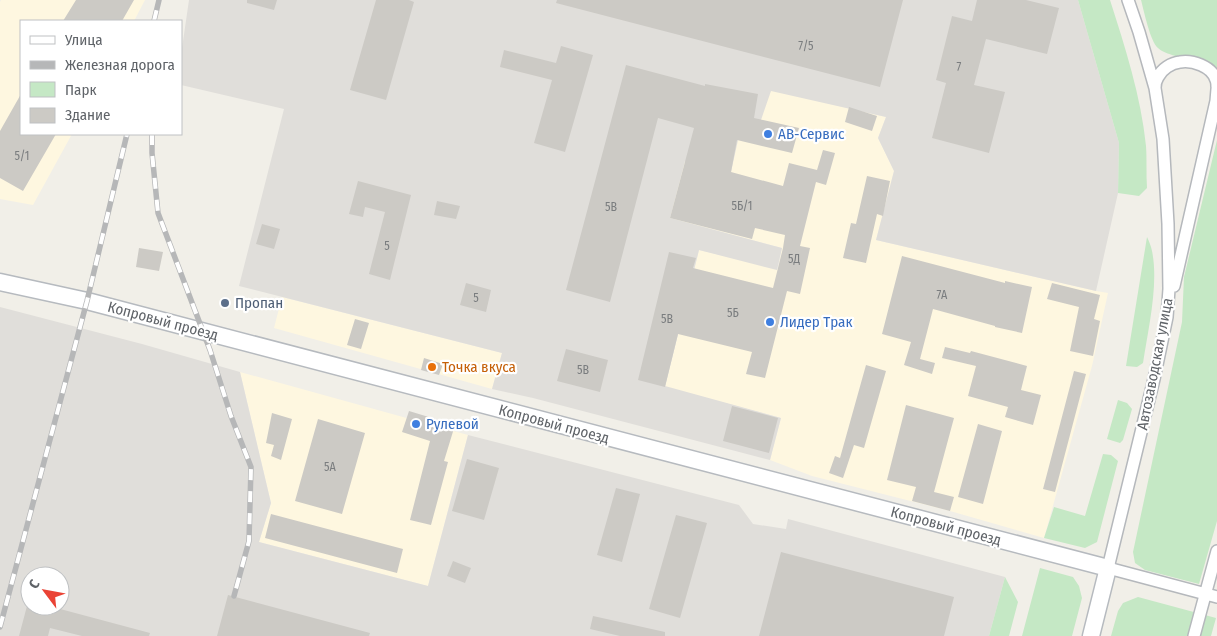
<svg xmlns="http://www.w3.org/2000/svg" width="1217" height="636" viewBox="0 0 1217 636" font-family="'Fira Sans Condensed',sans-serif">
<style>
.commercial{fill:#fef7e0}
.industrial{fill:#e0deda;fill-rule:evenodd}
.green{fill:#c5e8c5}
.building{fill:#cccac5}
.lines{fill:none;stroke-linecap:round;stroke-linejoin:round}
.street-casing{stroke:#b5b8bc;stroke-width:14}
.secondary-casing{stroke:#b6babf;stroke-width:19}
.street{stroke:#fff;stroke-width:11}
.secondary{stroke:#fff;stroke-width:16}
.rail-casing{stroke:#b6b7b8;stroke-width:5.5}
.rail{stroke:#fff;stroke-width:4;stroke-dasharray:11;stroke-linecap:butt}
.shop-dot{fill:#3f7fe0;stroke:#fff;stroke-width:2}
.service-dot{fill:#5c6f8a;stroke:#fff;stroke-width:2}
.food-dot{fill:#e8710a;stroke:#fff;stroke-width:2}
.labels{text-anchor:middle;stroke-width:4.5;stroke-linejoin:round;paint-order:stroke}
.number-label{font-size:12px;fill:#7a7d7f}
.shop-label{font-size:15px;fill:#366cbe;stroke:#fff;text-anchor:start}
.service-label{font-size:15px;fill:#4e5e75;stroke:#fff;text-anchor:start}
.street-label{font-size:15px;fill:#5f6368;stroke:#fff}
.food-label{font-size:15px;fill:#c56008;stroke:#fff;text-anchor:start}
</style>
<rect width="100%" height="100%" fill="#f1efe8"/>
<!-- commercial -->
<path class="commercial" d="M1,0H145L134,21H21V134H72L33,205L0,199V2Z
M771,90L886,117L878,138L894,171L876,240L1096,291L1108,293L1092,366L1044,538L950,511L812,476L770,460L781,418L665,387L699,250L778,269L782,248L670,218L685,161L738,140Z
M282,297L502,353L492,389L274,328Z
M240,372L468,435L428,586L259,542L271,503Z"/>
<!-- industrial -->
<path class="industrial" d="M189,0H1078L1119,143L1118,193L1096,291L876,240L894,171L878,138L886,117L771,91L761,120L738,140L731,172L685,161L670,218L782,248L777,270L699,250L665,386L781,418L770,460L533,398L492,389L502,353L239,286L284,109L181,85V55Z
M0,307L142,344L240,372L271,503L259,542L428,586L468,435L739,505L753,524L786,529L788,519L1005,577L989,636H0ZM30,576H60V606H30Z"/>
<!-- green -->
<path class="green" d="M1078,0H1110C1125,47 1141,96 1146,146C1147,159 1146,174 1147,188L1139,196L1118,193L1119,143Z
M1141,0H1217V69C1211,63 1203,62 1195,60C1185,58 1165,55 1158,48C1150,41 1144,11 1141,0Z
M1217,140V521L1199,584L1145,570L1135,563L1133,552L1182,322L1184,277Z
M1147,237C1149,241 1151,246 1152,251C1159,284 1148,330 1143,363L1137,367L1126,366Z
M1118,400L1127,403L1132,409L1123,440L1120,443L1107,439Z
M1103,454L1111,455L1118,461L1097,542L1085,548L1044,538L1054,507L1085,516Z
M1040,568L1073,577L1079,586L1082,598L1072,636H1022Z
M1005,577L1018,602L1009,636H989Z
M1138,597L1216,618L1211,636H1111L1118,611L1123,603Z"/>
<!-- building -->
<path class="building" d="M76,0H134L122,21H63Z
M247,0H277L274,10L247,3Z
M376,0H409L414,2L386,100L350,90Z
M557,0H903L880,87L556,3Z
M977,0H1026L1059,8L1047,54L986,39L974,85L1005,92L989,153L932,138L946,83L936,80L952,16L972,21Z
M561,46L593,55L565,152L534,143L552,80L500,67L504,50L556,63Z
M626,65L705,86V84L758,94L754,118L799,128L792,153L737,140L731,172L783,186L789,163L817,170L823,150L835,153L826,185L816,182L800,246L810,248L800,294L787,291L765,378L746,374L752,352L678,334L665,387L638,380L669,252L696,258L693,268L773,288L783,248L785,235L755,228L752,239L670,218L694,128L658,118L610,302L566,290Z
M21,94V134H56L23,191L0,178V131Z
M849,107L877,116L872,131L845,122Z
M867,176L890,181L883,216L877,214L866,263L843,258L851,223L856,224Z
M358,181L411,195L390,280L369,274L385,212L365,207L363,217L349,214Z
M437,201L460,206L456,219L434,215Z
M262,224L280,229L274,249L256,244Z
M139,248L163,252L159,271L136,267Z
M902,256L1005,283V281L1032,287L1022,333L995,327V326L933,309L920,359L935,363L932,374L904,365L911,342L882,334Z
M466,283L491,290L486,312L460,305Z
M1052,283L1100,295L1094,319L1100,321L1093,356L1070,351L1079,307L1047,299Z
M355,319L369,323L361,349L347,345Z
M945,347L970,353L971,351L1027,366L1021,390L1041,395L1033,425L1005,417L1008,407L968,396L976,366L942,358Z
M566,349L608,360L600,392L557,381Z
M424,358L443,364L439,375L421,370Z
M866,365L886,371L864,448L854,445L843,478L829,473L835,456L840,458Z
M1074,371L1086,374L1055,492L1043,489Z
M906,405L954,418L934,492L954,497L950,511L912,501L916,487L887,480Z
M732,406L778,418L769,453L723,441Z
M409,411L455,425L444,461L448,462L431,525L410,520L430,441L402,432Z
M272,413L292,419L281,460L271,456L274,445L266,443Z
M318,419L365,433L342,514L295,501Z
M978,424L1002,431L983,504L958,497Z
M467,459L499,468L484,520L452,511Z
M616,488L640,494L622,562L597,555Z
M271,514L403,549L397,573L265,538Z
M676,515L707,523L680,618L649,609Z
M781,552L954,597L944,636H759Z
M453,561L471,568L465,583L447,576Z
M228,595L370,633L369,636H217Z
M27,606H49L150,633L149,636H82L50,628L48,636H19Z
M593,616L665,632V636H620L590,629Z"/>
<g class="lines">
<!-- street casing -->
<g class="street-casing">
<path id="street" d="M1128,0L1139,32L1155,88L1163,139L1168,224L1169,289L1167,317L1154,379L1108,568L1217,597
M1155,88C1155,84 1156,80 1158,77C1162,69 1171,63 1180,62C1192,60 1212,66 1216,80C1217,82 1217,85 1217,87
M1174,286L1216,101L1217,89
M1194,636L1217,551"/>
</g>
<!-- secondary casing -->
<g class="secondary-casing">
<path id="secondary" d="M0,282L87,301L1108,568L1091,636"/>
</g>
<!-- street -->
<use href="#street" class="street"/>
<!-- secondary -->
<use href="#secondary" class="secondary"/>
<!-- rail casing -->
<g class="rail-casing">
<path id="rail" d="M154,21L159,0
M152,134V153L158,213L210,350L231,416L251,467L249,541L234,596
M0,627L87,301L127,134"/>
</g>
<!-- rail -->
<use href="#rail" class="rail"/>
</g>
<!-- markers -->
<g class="shop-dot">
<circle cx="768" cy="134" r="5"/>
<circle cx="770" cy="322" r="5"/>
<circle cx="416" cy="424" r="5"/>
</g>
<circle class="service-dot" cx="225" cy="303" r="5"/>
<circle class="food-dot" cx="432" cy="367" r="5"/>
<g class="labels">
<!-- number labels -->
<g class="number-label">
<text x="806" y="50">7/5</text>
<text x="959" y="71">7</text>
<text x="22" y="160">5/1</text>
<text x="742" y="210">5Б/1</text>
<text x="611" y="211">5В</text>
<text x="387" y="250">5</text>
<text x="794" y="263">5Д</text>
<text x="942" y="299">7А</text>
<text x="476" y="302">5</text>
<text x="733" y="317">5Б</text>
<text x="667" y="323">5В</text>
<text x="583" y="374">5В</text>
<text x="330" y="471">5А</text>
</g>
<!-- shop labels -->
<g class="shop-label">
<text x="778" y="139">АВ-Сервис</text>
<text x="780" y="327">Лидер Трак</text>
<text x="426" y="429">Рулевой</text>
</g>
<!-- service labels -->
<g class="service-label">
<text x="235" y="308">Пропан</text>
</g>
<!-- street labels -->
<g class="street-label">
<text transform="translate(163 321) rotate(15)" y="5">Копровый проезд</text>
<text transform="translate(1155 364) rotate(-79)" y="5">Автозаводская улица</text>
<text transform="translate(554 424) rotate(15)" y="5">Копровый проезд</text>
<text transform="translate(946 526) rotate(15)" y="5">Копровый проезд</text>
</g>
<!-- food labels -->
<g class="food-label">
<text x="442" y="372">Точка вкуса</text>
</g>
</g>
<!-- legend -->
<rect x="20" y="20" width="162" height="115" fill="#ffffff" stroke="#bfc1c3"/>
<rect x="30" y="36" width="25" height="8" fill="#ffffff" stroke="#bfc1c3"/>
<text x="65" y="45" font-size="15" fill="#5f6368">Улица</text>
<rect x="30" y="61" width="25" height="8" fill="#b6b7b8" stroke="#bfc1c3"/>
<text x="65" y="70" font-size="15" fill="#5f6368">Железная дорога</text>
<rect x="30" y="82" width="25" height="15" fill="#c5e8c5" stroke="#bfc1c3"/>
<text x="65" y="95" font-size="15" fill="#5f6368">Парк</text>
<rect x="30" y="108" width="25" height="15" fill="#cccac5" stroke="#bfc1c3"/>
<text x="65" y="120" font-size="15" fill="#5f6368">Здание</text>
<!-- north arrow -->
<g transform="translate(45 591) rotate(302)"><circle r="24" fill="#ffffff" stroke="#bfc1c3"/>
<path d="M0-4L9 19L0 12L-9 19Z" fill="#ea4335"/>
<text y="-8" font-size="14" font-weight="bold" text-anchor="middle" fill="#5f6368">С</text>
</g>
</svg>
